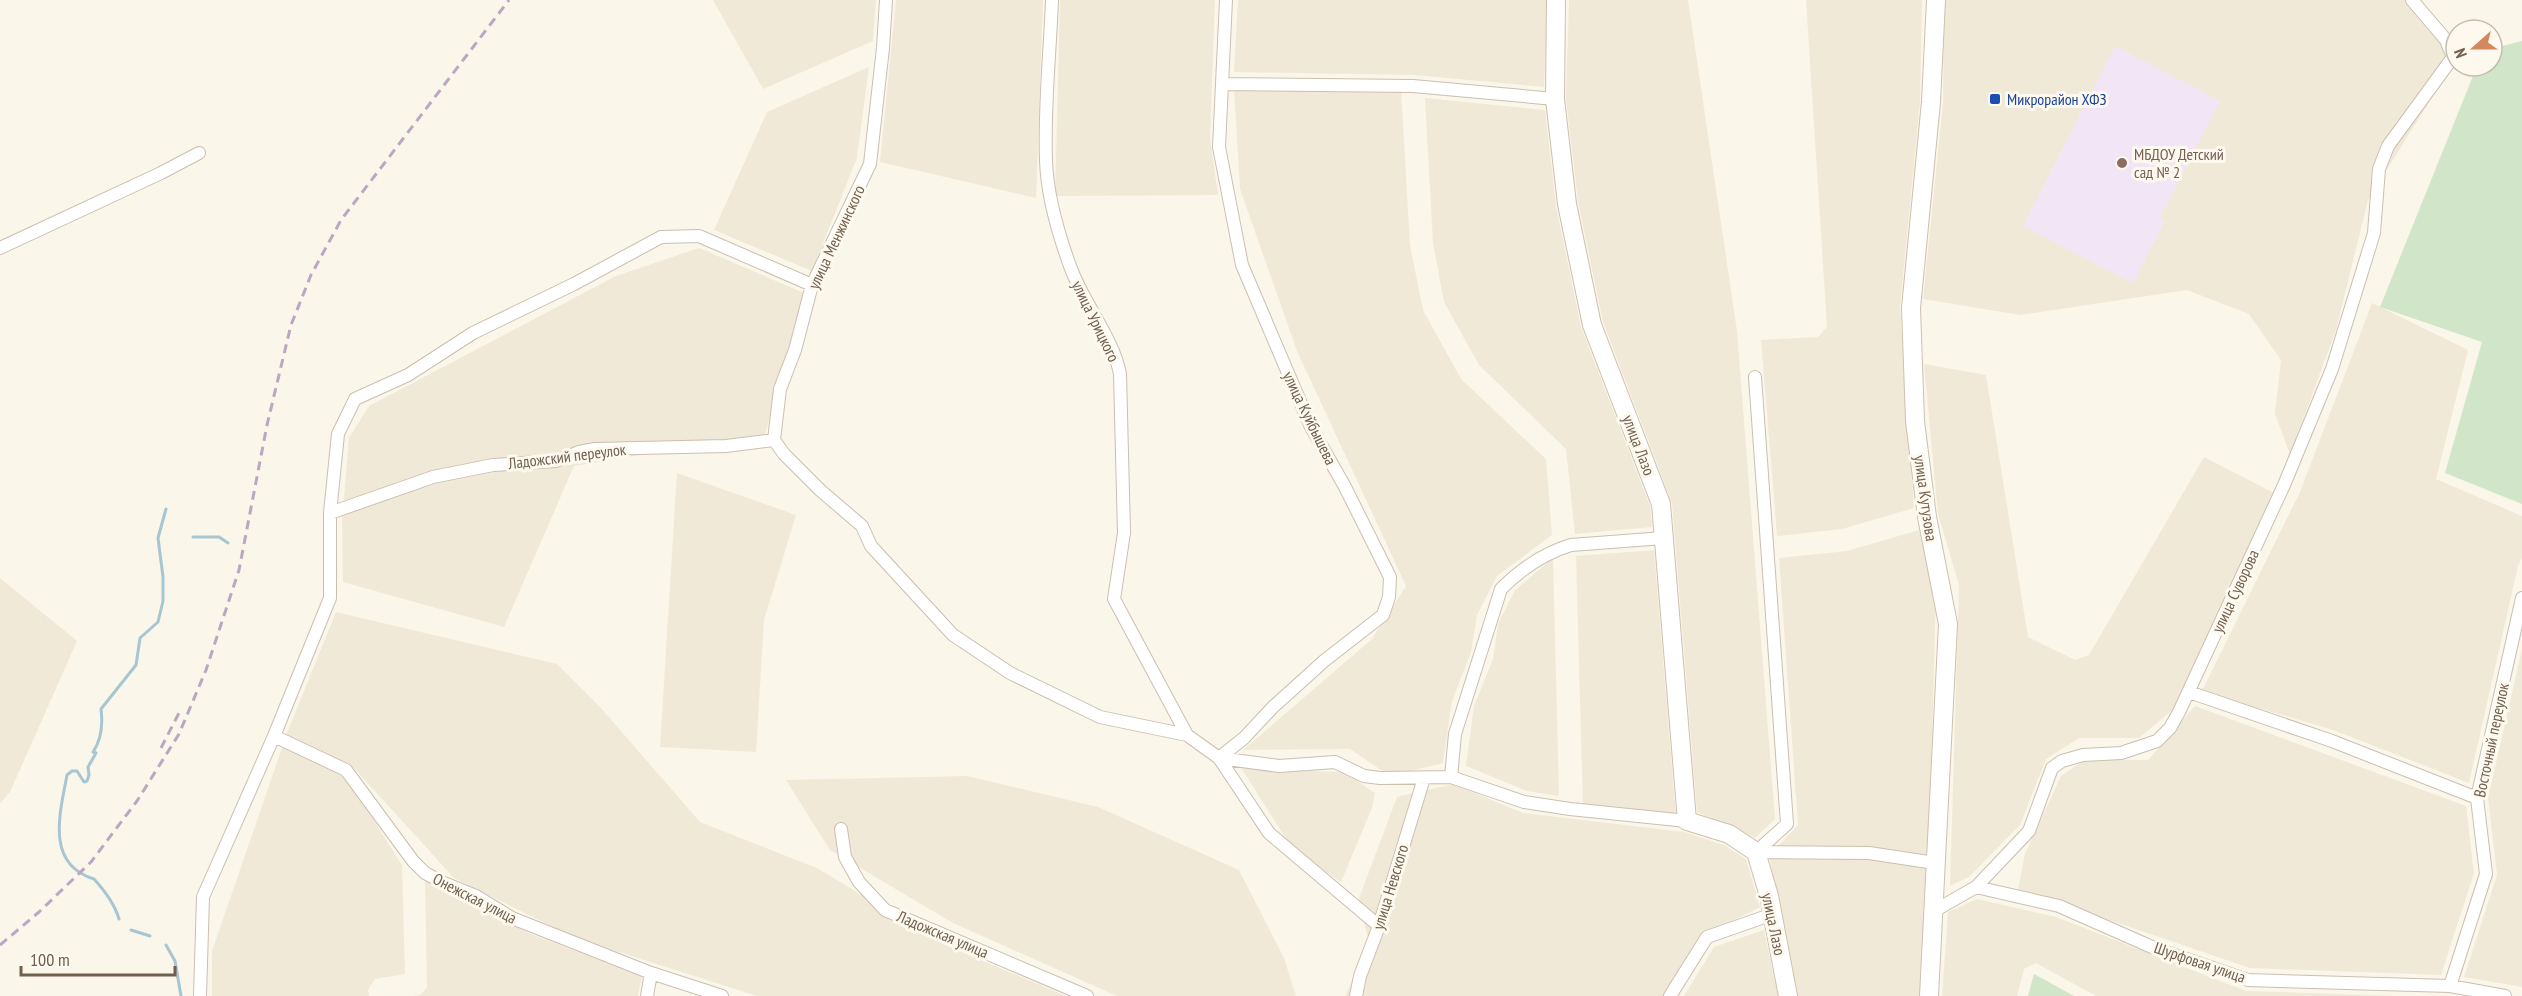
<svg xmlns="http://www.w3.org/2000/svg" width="2522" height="996" viewBox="0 0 2522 996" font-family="'PT Sans Narrow',sans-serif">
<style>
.residential{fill:#f1e9d8}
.education{fill:#f2e6f6}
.green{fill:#d1e6c9}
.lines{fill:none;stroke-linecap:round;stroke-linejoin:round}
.stream{stroke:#a7c6d2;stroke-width:3}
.street-casing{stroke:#cbbfb0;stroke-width:14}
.secondary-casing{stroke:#cdc0ae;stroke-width:20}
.street{stroke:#fff;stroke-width:12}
.secondary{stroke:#fff;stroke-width:18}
.rail{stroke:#baa8c3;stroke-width:3;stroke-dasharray:9 6;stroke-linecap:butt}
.transit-dot{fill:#1a4fb4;stroke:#fdf9ef;stroke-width:2}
.education-dot{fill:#8d6e63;stroke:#fdf9ef;stroke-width:2}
.labels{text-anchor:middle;stroke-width:6;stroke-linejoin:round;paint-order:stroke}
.transit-label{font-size:16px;fill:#164399;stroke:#fdf9ef;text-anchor:start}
.education-label{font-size:16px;fill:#785e54;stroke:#fdf9ef;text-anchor:start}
.street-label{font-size:16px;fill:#716050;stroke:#fdf9ef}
</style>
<rect width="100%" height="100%" fill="#faf6e9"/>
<!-- residential -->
<path class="residential" d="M713,0H876L873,41L763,89Z
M896,0H1043L1036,198L880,162Z
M1060,0H1215L1210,138L1218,195L1055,196Z
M1238,0H1548L1544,87L1414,75L1234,72Z
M1569,0H1688L1737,331L1775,819L1755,838L1697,812L1672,503L1603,322L1578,202L1566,99Z
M1806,0H1922L1920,101L1900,307L1914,508L1842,529L1777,536L1761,340L1818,337L1827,327Z
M1944,0H2405L2456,55V59L2368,200L2336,330L2290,455L2275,414L2281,360L2249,314L2187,290L2020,315L1923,299L1943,103Z
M869,67L857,158L812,271L714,230L767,112Z
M1234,88L1401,90L1410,245L1423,310L1461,379L1546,459L1552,535L1497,576L1477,615L1471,652L1452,701L1443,763L1390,776L1350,749L1243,750L1372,639L1406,586L1297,351L1240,189Z
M1425,98L1545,110L1556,206L1581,327L1650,506L1652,527L1575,534L1566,449L1479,365L1444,302L1433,243Z
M699,248L804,293L765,434L574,466L504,627L343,582L342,521L349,438L369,406L616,276Z
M2372,303L2468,350L2436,479L2522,516V557L2518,566L2469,783L2336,731L2202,691L2300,492Z
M1924,364L1986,375L2028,637L2075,660L2089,655L2204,457L2278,495L2176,707L2139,738H2079L2046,759L2020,825L1969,877L1950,886L1959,585L1938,514Z
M677,473L796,515L764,620L756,752L660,747Z
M1919,530L1936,588L1930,831L1919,996H1798L1769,856L1798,825L1779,558L1847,551Z
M1654,550L1676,817L1583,808L1576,556Z
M1553,558L1559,796L1527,791L1466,766L1474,706L1493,659L1498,624L1515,590Z
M0,578L77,641L10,792L0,803Z
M336,612L557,664L600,707L700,822L817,868L943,944L1066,996H757L575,938L454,878L353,767L285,738Z
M2522,649V987L2464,977L2497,875L2488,798Z
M2195,706L2466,806L2474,873L2441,975L2250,968L2018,889L2025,854L2061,776L2085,760H2148Z
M284,742L344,773L402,865L405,974L375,979L368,990L369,996H212V951Z
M1242,769L1344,772L1375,793L1372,808L1341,882L1293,850Z
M967,776L1098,807L1239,870L1284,958L1296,996H1117L953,923L830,850L786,780Z
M1453,784L1523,813L1684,832L1724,845L1746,859L1760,907L1702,936L1668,996H1345L1370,945L1358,901L1397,797Z
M425,880L533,935L642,976L638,996H414L420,995L427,988Z
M1977,899L2056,917L2246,991L2399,996H2096L2036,963L2024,969L2017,996H1942L1948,912Z
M1764,930L1778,996H1684L1714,947Z"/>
<!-- education -->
<path class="education" d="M2115,46L2220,101L2160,218L2165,221L2133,283L2023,226Z"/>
<!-- green -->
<path class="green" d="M2522,41V504L2445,473L2482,342L2380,307L2477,66H2492V50L2494,48Z
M2034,974L2074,996H2028Z"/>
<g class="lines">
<!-- stream -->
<path class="stream" d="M193,537H219L228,543
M119,919C115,905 104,890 94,879C45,864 60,813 67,775L72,771H77L84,782L87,781L89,775L88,767L96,753L93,752C102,739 103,725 101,709L136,665L140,638L158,622L163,601V577L158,538L166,509
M131,930L150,936
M166,945L175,961L181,996"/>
<!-- street casing -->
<g class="street-casing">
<path id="street" d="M886,0L883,48L870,164L812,285L795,350L780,389L774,440L784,454L820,490L862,526L871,546L953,635L1010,673L1100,717L1187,735L1219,758L1269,833L1379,926
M1052,0C1050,53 1044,107 1046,160C1047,196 1058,233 1070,266C1083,303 1113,337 1120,374L1124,533L1114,599L1187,735
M1223,84L1413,86L1555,99
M0,248L161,173L199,153
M1755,377L1787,824L1756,852
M330,513L433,477L493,465L556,461L579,452L595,449L726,446L774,440
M2189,692L2332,741L2477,798
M274,736L346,770L413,861L425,873L444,883L476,896L512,918L651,973L722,996
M1219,758L1244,738L1273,707L1324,661L1383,615L1389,597L1390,577L1345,487L1311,427L1242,265L1219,147L1226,0
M1219,758L1279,766L1335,762L1364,776L1380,778L1451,777L1524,802L1570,809L1687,821
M1451,777L1455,734L1501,589C1521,569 1544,553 1571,545L1664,538
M841,829L845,857L859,882L885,910L1087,996
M1756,852L1869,853L1935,863
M1976,887L2059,906L2152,947L2248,980L2450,986L2505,996
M1934,911L1976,887L2029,831L2052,768L2062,761L2083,755L2121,753L2157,741L2170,728L2179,712L2284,485L2332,369L2374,233L2379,169L2388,146L2453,57L2446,40L2412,0
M2450,986L2486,874L2477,798L2522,598
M200,996L203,897L274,736L330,598V513L338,434L355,399L408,375L473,333L574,284L661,237L699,236L812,285
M647,996L651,973
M1356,996L1360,976L1379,926L1424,778
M1670,996L1707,937L1773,914"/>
</g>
<!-- secondary casing -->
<g class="secondary-casing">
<path id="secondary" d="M1556,0L1555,99L1567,204L1592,325L1661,504L1687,821L1729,834L1756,852L1769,896L1788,996
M1929,996L1948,624L1927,517L1915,421L1911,308L1931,102L1936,0"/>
</g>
<!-- street -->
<use href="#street" class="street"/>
<!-- secondary -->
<use href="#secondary" class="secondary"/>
<!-- rail -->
<path class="rail" d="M161,748L180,711
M0,945L39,912L91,862L137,801L179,734L206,670L239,570L267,425L291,325L311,275L341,220L509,0"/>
</g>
<!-- markers -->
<rect class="transit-dot" x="1989" y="93" width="12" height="12" rx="3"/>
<circle class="education-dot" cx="2122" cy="163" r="6"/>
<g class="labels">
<!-- transit labels -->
<g class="transit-label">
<text x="2007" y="105">Микрорайон ХФЗ</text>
</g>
<!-- education labels -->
<g class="education-label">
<text x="2134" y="160">МБДОУ Детский<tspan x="2134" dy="18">сад № 2</tspan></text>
</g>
<!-- street labels -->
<g class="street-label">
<text transform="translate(836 237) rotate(-65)" y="6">улица Менжинского</text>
<text transform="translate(1096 321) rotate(64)" y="6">улица Урицкого</text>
<text transform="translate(1310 418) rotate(64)" y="6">улица Куйбышева</text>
<text transform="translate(1639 445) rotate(69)" y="6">улица Лазо</text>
<text transform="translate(567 456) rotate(-7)" y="6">Ладожский переулок</text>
<text transform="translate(1926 498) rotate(82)" y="6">улица Кутузова</text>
<text transform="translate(2235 591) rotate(-65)" y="6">улица Суворова</text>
<text transform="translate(2491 740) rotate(-78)" y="6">Восточный переулок</text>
<text transform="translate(1390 887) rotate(-73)" y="6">улица Невского</text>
<text transform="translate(475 898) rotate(27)" y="6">Онежская улица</text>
<text transform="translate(1774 924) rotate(78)" y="6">улица Лазо</text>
<text transform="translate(943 934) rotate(23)" y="6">Ладожская улица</text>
<text transform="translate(2200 962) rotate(19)" y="6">Шурфовая улица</text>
</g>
</g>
<!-- north arrow -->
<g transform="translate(2474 48) rotate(249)"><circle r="28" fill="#fdf9ef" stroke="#c5bcaf" stroke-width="1.5"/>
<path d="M0-4.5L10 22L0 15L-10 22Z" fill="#d4885e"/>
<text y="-9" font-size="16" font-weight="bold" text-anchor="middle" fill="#716050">N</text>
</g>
<!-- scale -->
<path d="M21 966v9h154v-9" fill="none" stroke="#716050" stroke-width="3"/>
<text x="30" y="966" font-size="18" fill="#716050" stroke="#fdf9ef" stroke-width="4.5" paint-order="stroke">100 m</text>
</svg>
